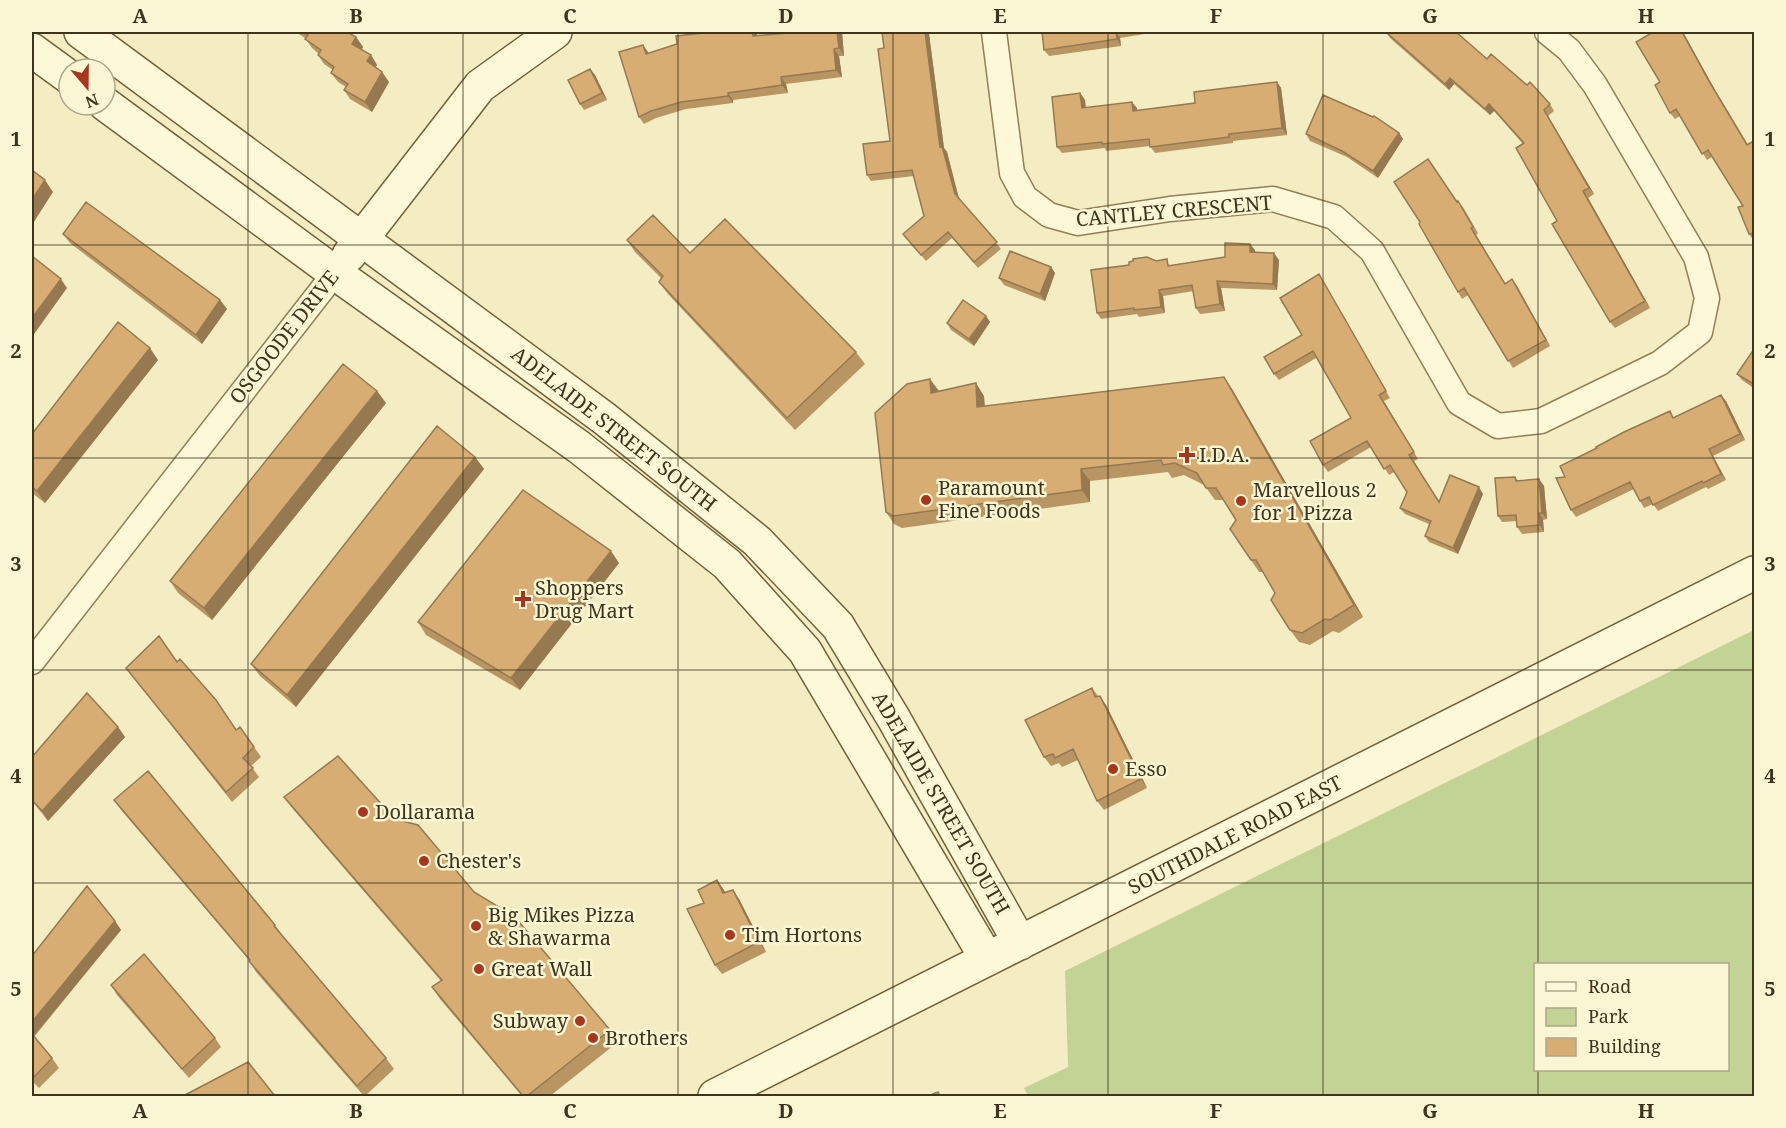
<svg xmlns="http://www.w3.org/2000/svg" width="1786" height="1128" viewBox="0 0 1786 1128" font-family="'Noto Serif',serif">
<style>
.green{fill:#c2d395;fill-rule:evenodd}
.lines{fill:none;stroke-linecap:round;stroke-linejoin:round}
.street-casing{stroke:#917f57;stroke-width:27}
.secondary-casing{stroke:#72603a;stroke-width:36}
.street{stroke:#fdf8d7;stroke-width:24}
.secondary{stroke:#fdf8d7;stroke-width:33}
.wall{fill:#b99564}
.shaded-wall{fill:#967951}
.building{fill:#d7ad74;stroke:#967951;stroke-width:1.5}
.grid{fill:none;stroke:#3e331d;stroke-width:1.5;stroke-opacity:0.55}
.poi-dot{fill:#a8351e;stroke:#faf5d3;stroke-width:2}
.labels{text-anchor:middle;stroke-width:5;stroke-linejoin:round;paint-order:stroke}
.street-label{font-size:20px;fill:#3e331d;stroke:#faf5d3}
.poi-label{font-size:20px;fill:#3e331d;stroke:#faf5d3;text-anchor:start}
.neatline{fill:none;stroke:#3e331d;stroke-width:2}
.grid-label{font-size:20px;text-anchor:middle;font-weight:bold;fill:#3e331d}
</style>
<rect width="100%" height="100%" fill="#f4edc3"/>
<!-- green -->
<path class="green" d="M1754,630V1096H1028L1024,1088L1068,1067L1065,971ZM1536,964H1728V1070H1536Z"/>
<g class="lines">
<!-- street casing -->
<g class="street-casing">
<path id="street" d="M994,32L1012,173L1025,197L1049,215L1078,223L1170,209L1273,199L1334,217L1372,251L1459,403L1498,426L1541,421L1660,363L1700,332L1707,298L1696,257L1595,85L1569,50L1547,32
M32,662L335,273"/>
</g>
<!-- secondary casing -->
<g class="secondary-casing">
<path id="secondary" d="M81,32L605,419L757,541L838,626L894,719L1020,943
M32,50L69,77
M105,104L335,273L579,447L727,564L805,651L987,959
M349,255L480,86L555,32
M715,1096L1754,573"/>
</g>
<!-- street -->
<use href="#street" class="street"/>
<!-- secondary -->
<use href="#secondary" class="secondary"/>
</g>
<!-- wall -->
<path class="wall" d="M296,32H347L356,37L363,47L361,50L371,55L377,65L375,67L382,72L389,82L372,112L350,99L344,90L346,87L338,82L331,73L333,70L324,64L318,55L319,54L312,48L305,38Z
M714,32H755L757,35L842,32L844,56H839L842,77L786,84L788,93L733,100V103L686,109L656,118L644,124L639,117L643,45L648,54Z
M882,32H931V33L929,34L944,148L947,152L959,198L1001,249L978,268L952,238L926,261L908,240L903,234L924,216L914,176L871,181L867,175L890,141L884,48Z
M1042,32H1157L1120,38L1121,46L1049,56L1044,50Z
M1386,32L1487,59L1550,104L1554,111L1548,116L1594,194L1588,198L1650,308L1615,328L1610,322L1557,221L1523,144L1494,111L1490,115L1454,84L1449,90L1390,38Z
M1653,32H1683L1715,90L1748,145L1755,140V240L1754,241L1749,234L1743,206L1712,157L1707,160L1680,116L1675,119L1670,113L1660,82Z
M590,69L595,75L607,100L584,110L580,104Z
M1277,82L1281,88L1287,135L1233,141V143L1155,153L1150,146L1106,151L1105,148L1062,153L1057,147L1080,93L1085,100L1086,108H1137V111L1195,103Z
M1399,133L1403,139L1378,178L1347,157L1310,141L1306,134Z
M1457,202L1463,207L1478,233L1476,235L1505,283L1512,279L1517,286L1550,346L1513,368L1468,295L1462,299L1458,292Z
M63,234L220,300L227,309L202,344L70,243Z
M627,240L690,253L856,352L865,364L795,430L668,294L659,282L661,278L635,252Z
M1255,250V252L1279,260L1277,290L1221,288L1225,311L1200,314L1196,308L1194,291L1163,296L1165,313L1139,317L1137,314L1101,319L1097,313L1156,261L1171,265L1225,257Z
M1051,267L1055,273L1045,301L1004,285L999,278Z
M1323,281L1390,398L1384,401L1418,459L1414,461L1439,502L1483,494L1458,554L1429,542L1425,536L1429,524L1405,514L1400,508L1407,492L1394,472L1389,475L1371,447L1328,472L1323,465L1351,418L1316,358L1279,380L1274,374L1302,335Z
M986,316L990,322L974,346L951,330L947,323Z
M1755,349V389L1742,380L1737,374Z
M158,360L45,503L32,493V434Z
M1224,377L1232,389L1363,617L1339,633L1333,631L1310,645L1299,642L1290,630L1275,593L1263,572H1259L1230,529L1236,520L1224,500H1215L1204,485L1184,475L1172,478L1168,472L1090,481V502L902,528L894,524L886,512L939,392L984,396L985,406Z
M377,391L386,403L212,620L178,593L170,581Z
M1726,401L1745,440L1713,456L1726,480L1708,489L1706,487L1658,511L1653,504L1644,508L1640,501L1634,489L1576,517L1571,510L1565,477L1674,417Z
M475,457L484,469L296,707L260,676L251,664Z
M1515,477L1518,481L1539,479L1544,486L1547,519L1543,520L1544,532L1522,534L1517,527V521L1502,522L1498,516Z
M619,563L520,690L426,635L418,622Z
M177,662L237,730L254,747L261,757L251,766L259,777L232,802L126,668Z
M1092,688L1098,696L1106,705L1147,788L1104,810L1097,801L1078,760L1062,767L1059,763L1051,766L1044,757Z
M118,727L125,737L48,821L32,801V757Z
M284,797L395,819L474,892L610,1030L618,1042L550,1096H522L440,999L432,987L441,981L293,809Z
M114,800L275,925L283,936L386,1058L394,1069L365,1096H364L256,972L249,960L122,811Z
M717,880L725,893L739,899L766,952L722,974L715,965L704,903Z
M115,921L121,930L34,1037L52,1058L59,1068L39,1088L32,1081V956Z
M111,985L215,1038L221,1047L189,1078L117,995Z"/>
<!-- shaded-wall -->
<path class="shaded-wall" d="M752,32H755L757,34L758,43L753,36Z
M837,32H842L844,56L839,48Z
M925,32H928L929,34L944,148L947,152L959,200L955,194L940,147Z
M1116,32L1120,38L1121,46L1117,39Z
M1682,32H1683L1715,90L1752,151L1710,83Z
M356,37L363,47L359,54L352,44Z
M643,45L648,52L651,62L646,54Z
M834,49L839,56L842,77L836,70Z
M371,55L377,65L373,70L367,61Z
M590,69L595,75L607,100L602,93Z
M382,72L389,82L372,112L365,102Z
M781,77L786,84L788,93L782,85Z
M1450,78L1454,84L1449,90L1445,84Z
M1277,82L1281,88L1287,135L1282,128Z
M728,93L733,100V103L728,96Z
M1080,93L1085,100L1086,114L1082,108Z
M1132,102L1137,108L1138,118L1133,111Z
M1489,104L1494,111L1490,115L1485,109Z
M1544,110L1548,116L1594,194L1589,188Z
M1399,133L1403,139L1378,178L1373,171Z
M45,180L53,192L32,225V200Z
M1583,191L1588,198L1650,308L1645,301Z
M1250,244L1255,250L1254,258L1250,252Z
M1274,253L1279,260L1277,290L1273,284Z
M1051,267L1055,273L1045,301L1040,294Z
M61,279L67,288L32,337V318Z
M1512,279L1517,286L1550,346L1546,340Z
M1217,281L1221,288L1225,311L1220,304Z
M1159,290L1163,296L1165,313L1161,307Z
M220,300L227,309L202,344L196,335Z
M986,316L990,322L974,346L969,339Z
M150,348L158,360L45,503L37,491Z
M1224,377L1232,389L1363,617L1354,605Z
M930,379L939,391L931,393Z
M976,383L984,396L985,419L977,407Z
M377,391L386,403L212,620L204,608Z
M1721,395L1726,401L1745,440L1740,434Z
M1709,449L1713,456L1726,480L1721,474Z
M475,457L484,469L296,707L287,695Z
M1081,469L1090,481V502L1082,490Z
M1539,479L1544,486L1547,519L1542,513Z
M1479,487L1483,494L1458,554L1453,548Z
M1539,513L1543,520L1544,532L1540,525Z
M611,551L619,563L520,690L511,678Z
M1100,696L1106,705L1147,788L1141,779Z
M118,727L125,737L48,821L42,811Z
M717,880L724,890L730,903L723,893Z
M733,890L739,899L766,952L759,942Z
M115,921L121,930L33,1037L32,1035V1022Z"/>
<!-- building -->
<path class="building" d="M302,32H347L356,37L352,44L371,55L367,61L382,72L365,102L344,90L348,84L331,73L334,67L318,55L321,50L305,39L308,35Z
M714,32H752L753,36L800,32H837L839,48L834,49L836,70L781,77L782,85L728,93V96L681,102L651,111L639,117L619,52L643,45L646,54L677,44L676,36Z
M882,32H925L940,147L942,146L955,194L997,242L974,262L948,232L921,255L903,234L924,216L912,170L867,175L863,144L890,141L878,49L884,48Z
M1042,32H1117H1116L1117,39L1044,50Z
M1386,32H1456L1487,59L1491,54L1527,85L1530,82L1550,104L1544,110L1589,188L1583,191L1645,301L1610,322L1552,224L1557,221L1516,148L1524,143L1489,104L1485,109L1450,78L1445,84Z
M1653,32H1682L1710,83L1747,145L1755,140V233L1749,234L1738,207L1743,206L1708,150L1702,154L1676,109L1670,113L1655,85L1660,82L1636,42Z
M590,69L602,93L580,104L568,80Z
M1277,82L1282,128L1229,134V137L1150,147L1149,139L1102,144V142L1057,147L1052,97L1080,93L1082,108L1132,102L1133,111L1195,103L1194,92Z
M1323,95L1373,117L1374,116L1399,133L1373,171L1342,151L1306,134Z
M1428,159L1457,202L1458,201L1473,227L1471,228L1505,284L1512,279L1546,340L1508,361L1464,288L1458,292L1419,224L1420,222L1394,182Z
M32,170L45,180L32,200Z
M86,202L220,300L196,335L63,234Z
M653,215L690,253L725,219L856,352L787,418L659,282L663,276L627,240Z
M1225,243L1250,244V252L1274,253L1273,284L1217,281L1220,304L1196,308L1192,285L1159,290L1161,307L1134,310V308L1097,313L1091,270L1129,265V262L1133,261V259L1147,257L1156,261L1167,259L1168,266L1225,257Z
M1010,251L1051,267L1040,294L999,278Z
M32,256L61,279L32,318Z
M1319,274L1386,391L1379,395L1414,452L1409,455L1439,502L1450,475L1479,487L1453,548L1425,536L1431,521L1400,508L1407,492L1390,465L1384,469L1367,441L1323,465L1310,441L1351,418L1313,351L1274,374L1264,357L1302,335L1280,298Z
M963,300L986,316L969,339L947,323Z
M118,322L150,348L37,491L32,487V434Z
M1754,349H1755V385L1737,374Z
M343,364L377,391L204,608L170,581Z
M1224,377L1354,605L1330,620L1325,619L1302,633L1290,630L1271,600L1275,593L1256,560H1251L1230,529L1236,520L1216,488H1206L1197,473L1175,463L1163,465L1161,460L1081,469L1082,490L893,516L886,512L875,413L907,384L930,379L931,393L976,383L977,407Z
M1721,395L1740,434L1709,449L1721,474L1703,483L1702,481L1653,505L1649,497L1640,501L1630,482L1571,510L1556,478L1565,477L1560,466L1597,448L1596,447L1624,432L1670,411L1673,418Z
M437,426L475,457L287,695L251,664Z
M1515,477L1516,481L1539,479L1542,513H1539L1540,525L1517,527L1516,515L1498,516L1495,478Z
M523,490L611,551L511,678L418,622Z
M159,636L177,662L180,659L216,700L236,730L240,727L254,747L243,758L253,768L226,792L126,668Z
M1092,688L1095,697L1100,696L1141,779L1097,801L1073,749L1055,758L1053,754L1044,757L1025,720Z
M87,693L118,727L42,811L32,800V757Z
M338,756L395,819L418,825L474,892L515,917L610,1030L527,1096H523L432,987L442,980L284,797Z
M148,771L275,925L274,926L386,1058L357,1086L249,961L250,960L114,800Z
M717,880L723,893L733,890L759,942L715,965L687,909L704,903L698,890Z
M87,886L115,921L32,1022V956Z
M144,954L215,1038L182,1069L111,985Z
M32,1034L52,1058L33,1078L32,1077Z
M248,1062L275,1096H183Z
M938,1092L940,1096H928Z"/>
<!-- grid -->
<path class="grid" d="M248,32V1096M463,32V1096M678,32V1096M893,32V1096M1108,32V1096M1323,32V1096M1538,32V964M32,245H1754M32,458H1754M32,670H1754M32,883H1754M1538,1070V1096"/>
<!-- markers -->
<g class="poi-dot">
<path d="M1184 446h6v6h6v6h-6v6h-6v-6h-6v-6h6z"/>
<circle cx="926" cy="500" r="6"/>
<circle cx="1241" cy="501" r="6"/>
<path d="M520 590h6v6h6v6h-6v6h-6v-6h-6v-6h6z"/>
<circle cx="1113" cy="769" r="6"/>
<circle cx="363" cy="812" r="6"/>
<circle cx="424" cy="861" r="6"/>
<circle cx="476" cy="926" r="6"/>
<circle cx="730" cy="935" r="6"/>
<circle cx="479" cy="969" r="6"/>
<circle cx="580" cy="1021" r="6"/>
<circle cx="593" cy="1038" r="6"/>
</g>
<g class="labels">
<!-- street labels -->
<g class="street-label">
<text transform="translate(1174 211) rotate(-5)" y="7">CANTLEY CRESCENT</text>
<text transform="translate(284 337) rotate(-52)" y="7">OSGOODE DRIVE</text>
<text transform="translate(614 429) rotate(38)" y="7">ADELAIDE STREET SOUTH</text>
<text transform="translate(941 803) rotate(60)" y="7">ADELAIDE STREET SOUTH</text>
<text transform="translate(1235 835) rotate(-27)" y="7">SOUTHDALE ROAD EAST</text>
</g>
<!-- poi labels -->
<g class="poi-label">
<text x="1199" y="462">I.D.A.</text>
<text x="938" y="495">Paramount<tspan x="938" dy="23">Fine Foods</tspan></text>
<text x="1253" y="497">Marvellous 2<tspan x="1253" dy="23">for 1 Pizza</tspan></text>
<text x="535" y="595">Shoppers<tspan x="535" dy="23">Drug Mart</tspan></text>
<text x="1125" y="776">Esso</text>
<text x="375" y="819">Dollarama</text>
<text x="436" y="868">Chester's</text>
<text x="488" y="922">Big Mikes Pizza<tspan x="488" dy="23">&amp; Shawarma</tspan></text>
<text x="742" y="942">Tim Hortons</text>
<text x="491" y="976">Great Wall</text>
<text x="568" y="1028" text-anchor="end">Subway</text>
<text x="605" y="1045">Brothers</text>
</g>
</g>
<!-- border -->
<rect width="1786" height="1128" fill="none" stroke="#faf5d3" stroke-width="66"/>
<!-- legend -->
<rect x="1534" y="963" width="195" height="108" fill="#faf5d3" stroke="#afa78a" stroke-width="1.5"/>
<rect x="1546" y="982" width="30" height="9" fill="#fdf8d7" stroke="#afa78a" stroke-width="1.5"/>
<text x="1588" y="993" font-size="18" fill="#3e331d">Road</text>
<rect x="1546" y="1008" width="30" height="18" fill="#c2d395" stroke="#afa78a" stroke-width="1.5"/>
<text x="1588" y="1023" font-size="18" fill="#3e331d">Park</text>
<rect x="1546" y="1038" width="30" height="18" fill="#d7ad74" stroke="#afa78a" stroke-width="1.5"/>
<text x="1588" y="1053" font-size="18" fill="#3e331d">Building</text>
<!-- north arrow -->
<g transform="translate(87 87) rotate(160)"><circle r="28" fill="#faf5d3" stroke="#afa78a" stroke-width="1.5"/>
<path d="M0-4.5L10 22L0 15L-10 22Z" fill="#a8351e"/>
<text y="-9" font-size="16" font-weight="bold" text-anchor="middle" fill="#3e331d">N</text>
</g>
<rect x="33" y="33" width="1720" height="1062" class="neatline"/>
<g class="grid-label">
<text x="140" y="23">A</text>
<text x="356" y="23">B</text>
<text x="570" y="23">C</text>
<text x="786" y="23">D</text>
<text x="1000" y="23">E</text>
<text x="1216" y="23">F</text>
<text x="1430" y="23">G</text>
<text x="1646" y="23">H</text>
<text x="16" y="146">1</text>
<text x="1770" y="146">1</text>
<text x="16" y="358">2</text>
<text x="1770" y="358">2</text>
<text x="16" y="571">3</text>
<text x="1770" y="571">3</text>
<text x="16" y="783">4</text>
<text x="1770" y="783">4</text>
<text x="16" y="996">5</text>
<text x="1770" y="996">5</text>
<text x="140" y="1118">A</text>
<text x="356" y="1118">B</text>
<text x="570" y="1118">C</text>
<text x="786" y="1118">D</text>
<text x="1000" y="1118">E</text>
<text x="1216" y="1118">F</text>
<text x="1430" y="1118">G</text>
<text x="1646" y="1118">H</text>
</g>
</svg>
